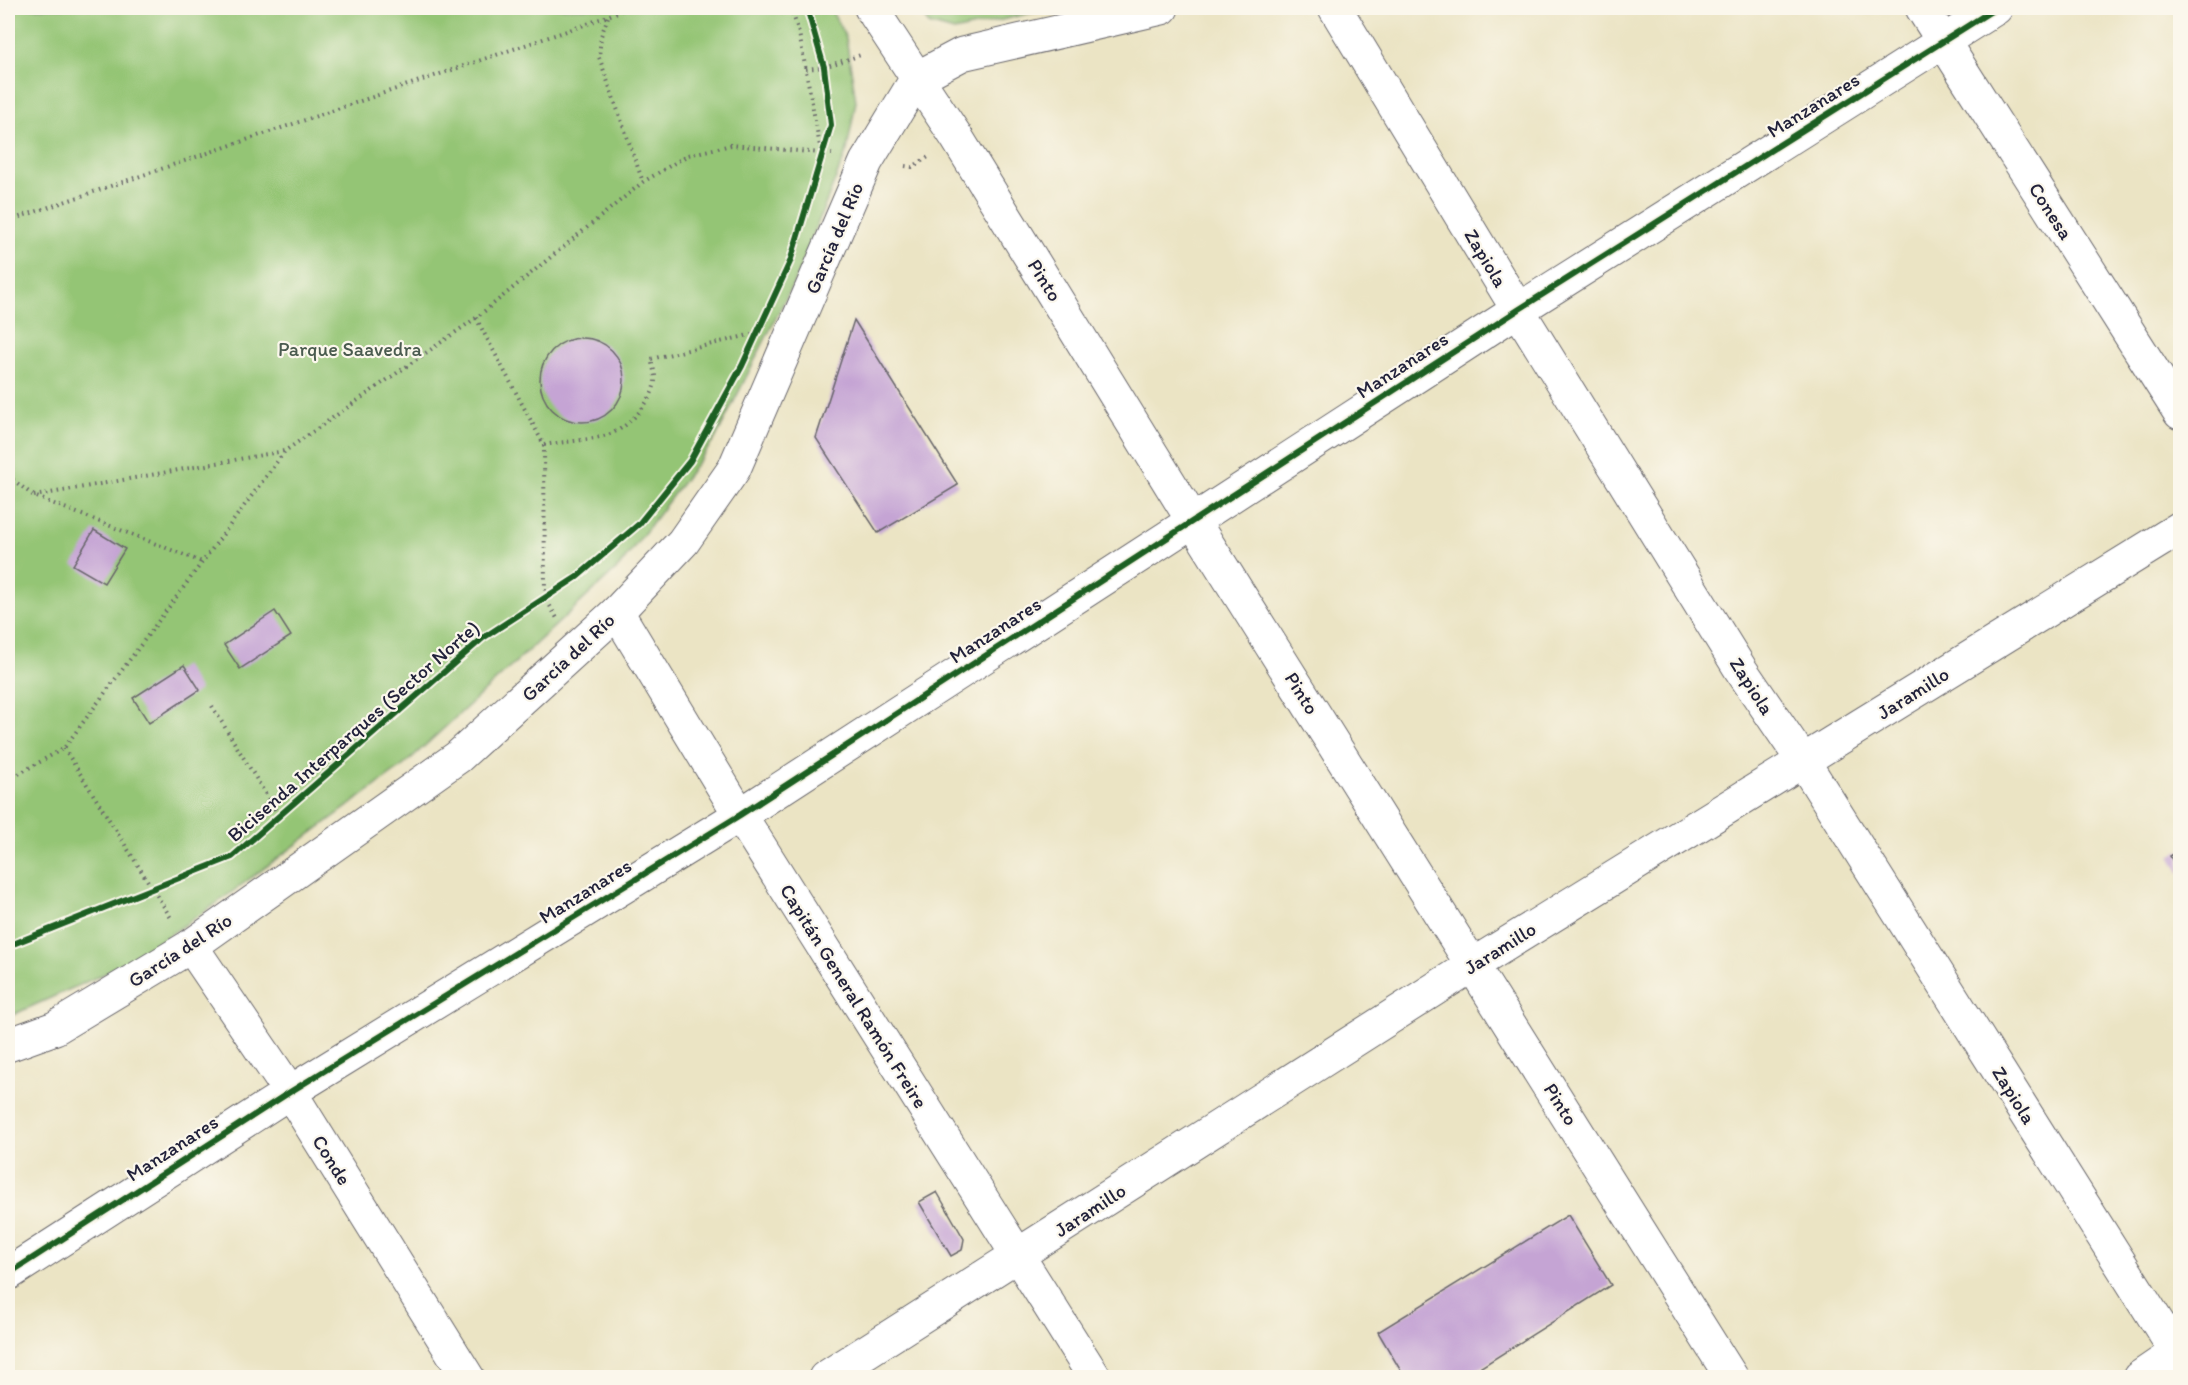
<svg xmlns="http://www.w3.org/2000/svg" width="2188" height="1385" viewBox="0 0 2188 1385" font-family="Itim,sans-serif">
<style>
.green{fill:#94c574;stroke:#5b7458;stroke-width:1.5}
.building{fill:#c5a4d4}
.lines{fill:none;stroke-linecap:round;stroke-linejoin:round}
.street-casing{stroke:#68666b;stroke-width:35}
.secondary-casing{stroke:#68666b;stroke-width:35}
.path{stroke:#68666b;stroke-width:4;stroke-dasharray:1.5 4.5;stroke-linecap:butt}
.street{stroke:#fff;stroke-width:33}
.secondary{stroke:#fff;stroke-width:33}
.cycleway-casing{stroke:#fbf7ec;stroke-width:10}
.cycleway{stroke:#1b5e20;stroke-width:6}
.labels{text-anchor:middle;stroke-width:4.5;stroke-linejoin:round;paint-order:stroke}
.street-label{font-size:20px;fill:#22223b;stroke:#fbf7ec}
.park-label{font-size:20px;fill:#4a5b4f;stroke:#fbf7ec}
</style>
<rect width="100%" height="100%" fill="#fbf7ec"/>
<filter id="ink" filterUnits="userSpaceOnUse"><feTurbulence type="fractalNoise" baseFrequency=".0167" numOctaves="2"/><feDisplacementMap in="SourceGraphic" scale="12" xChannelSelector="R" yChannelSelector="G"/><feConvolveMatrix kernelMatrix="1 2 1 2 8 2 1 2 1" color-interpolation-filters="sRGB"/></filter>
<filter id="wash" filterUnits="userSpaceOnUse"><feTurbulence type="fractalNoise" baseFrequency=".008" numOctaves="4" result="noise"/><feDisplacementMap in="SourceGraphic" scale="24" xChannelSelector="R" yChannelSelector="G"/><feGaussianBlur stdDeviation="1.35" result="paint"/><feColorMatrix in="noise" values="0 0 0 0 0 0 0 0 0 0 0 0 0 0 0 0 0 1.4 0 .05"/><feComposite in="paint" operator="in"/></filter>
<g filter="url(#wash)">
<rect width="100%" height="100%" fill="#ebe4c4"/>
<!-- green -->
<path class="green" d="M8,8H830L846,38L856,101L847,150L796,278L715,439L619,567L404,765L217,903L126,964L8,1017Z
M916,8H1053L954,31L929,24Z"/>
<g id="blocks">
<!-- building -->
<path class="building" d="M854,320L958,485L878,533L816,438Z
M540 380a42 42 0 1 1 84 0a42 42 0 1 1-84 0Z
M94,530L125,549L104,583L73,565Z
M275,611L291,636L240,669L224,645Z
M184,665L200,690L149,723L133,698Z
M2180,850V874L2170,856Z
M937,1192L964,1239L962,1250L951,1256L919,1202Z
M1568,1215L1611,1285L1464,1378H1405L1378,1332Z"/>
</g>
</g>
<g filter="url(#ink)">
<use href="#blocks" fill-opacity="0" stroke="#68666b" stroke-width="1.5"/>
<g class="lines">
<!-- street casing -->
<g class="street-casing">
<path id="street" d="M1335,8L1518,310L1741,670L1803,761L2180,1358
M1922,8L2180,413
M917,78L957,138L1193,521L1732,1378
M617,612L740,815L1095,1378
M191,946L290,1092L468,1378
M8,1274L290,1092L740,815L1518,310L1996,8
M825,1378L1474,964L2180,528"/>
</g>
<!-- secondary casing -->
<g class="secondary-casing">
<path id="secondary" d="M871,8L917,78
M917,78L962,54L1162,8
M8,1045L55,1028L191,946L458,757L617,612L683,542L734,469L866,162L917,78
M2139,1378L2180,1350"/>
</g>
<!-- path -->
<path class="path" d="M791,8L799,33L821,152
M608,17L601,36L599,57L643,182
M806,69L824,67L861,55
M905,166L912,167L930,156
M8,221L587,24L628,8
M476,318L544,445L545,597L558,620
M544,445C565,441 590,441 610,434C627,428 650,404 654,386C657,377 653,368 651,359L753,334
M8,476L34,496L202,562
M34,496L284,451
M212,706L279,816
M64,748L171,918
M8,780L64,748L285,451L476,318L643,182L688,155L731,145L832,154"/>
<!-- street -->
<use href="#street" class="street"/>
<!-- secondary -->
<use href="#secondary" class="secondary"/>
<!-- cycleway casing -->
<g class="cycleway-casing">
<path id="cycleway" d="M8,946L232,857L483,638L577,577L639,524L690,461L742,366L790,262L831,125L824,67L807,8
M8,1274L290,1092L740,815L1518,310L1996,8"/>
</g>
<!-- cycleway -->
<use href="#cycleway" class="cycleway"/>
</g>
</g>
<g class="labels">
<!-- street labels -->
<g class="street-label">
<text transform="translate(1813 105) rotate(-32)" y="7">Manzanares</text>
<text transform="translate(2051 211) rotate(57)" y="7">Conesa</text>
<text transform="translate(834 238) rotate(-67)" y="7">García del Río</text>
<text transform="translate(1486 258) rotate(59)" y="7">Zapiola</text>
<text transform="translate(1045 280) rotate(58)" y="7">Pinto</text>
<text transform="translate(1402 365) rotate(-33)" y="7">Manzanares</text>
<text transform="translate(995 630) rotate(-33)" y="7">Manzanares</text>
<text transform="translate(568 657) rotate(-43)" y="7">García del Río</text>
<text transform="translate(1752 686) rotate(57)" y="7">Zapiola</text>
<text transform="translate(1302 693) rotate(58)" y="7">Pinto</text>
<text transform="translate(1913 693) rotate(-32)" y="7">Jaramillo</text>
<text transform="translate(353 731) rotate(-41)" y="7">Bicisenda Interparques (Sector Norte)</text>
<text transform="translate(585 891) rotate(-32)" y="7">Manzanares</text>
<text transform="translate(1500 948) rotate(-32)" y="7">Jaramillo</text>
<text transform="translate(180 950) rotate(-33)" y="7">García del Río</text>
<text transform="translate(854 996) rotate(58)" y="7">Capitán General Ramón Freire</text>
<text transform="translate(2014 1095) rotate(58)" y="7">Zapiola</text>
<text transform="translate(1561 1104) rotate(58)" y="7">Pinto</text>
<text transform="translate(172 1148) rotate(-33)" y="7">Manzanares</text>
<text transform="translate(332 1160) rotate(58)" y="7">Conde</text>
<text transform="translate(1090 1210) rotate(-33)" y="7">Jaramillo</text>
</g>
<!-- park labels -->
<g class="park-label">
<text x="350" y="356">Parque Saavedra</text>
</g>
</g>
<!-- margin -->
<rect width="2188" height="1385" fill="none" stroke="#fbf7ec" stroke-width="30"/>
</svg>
